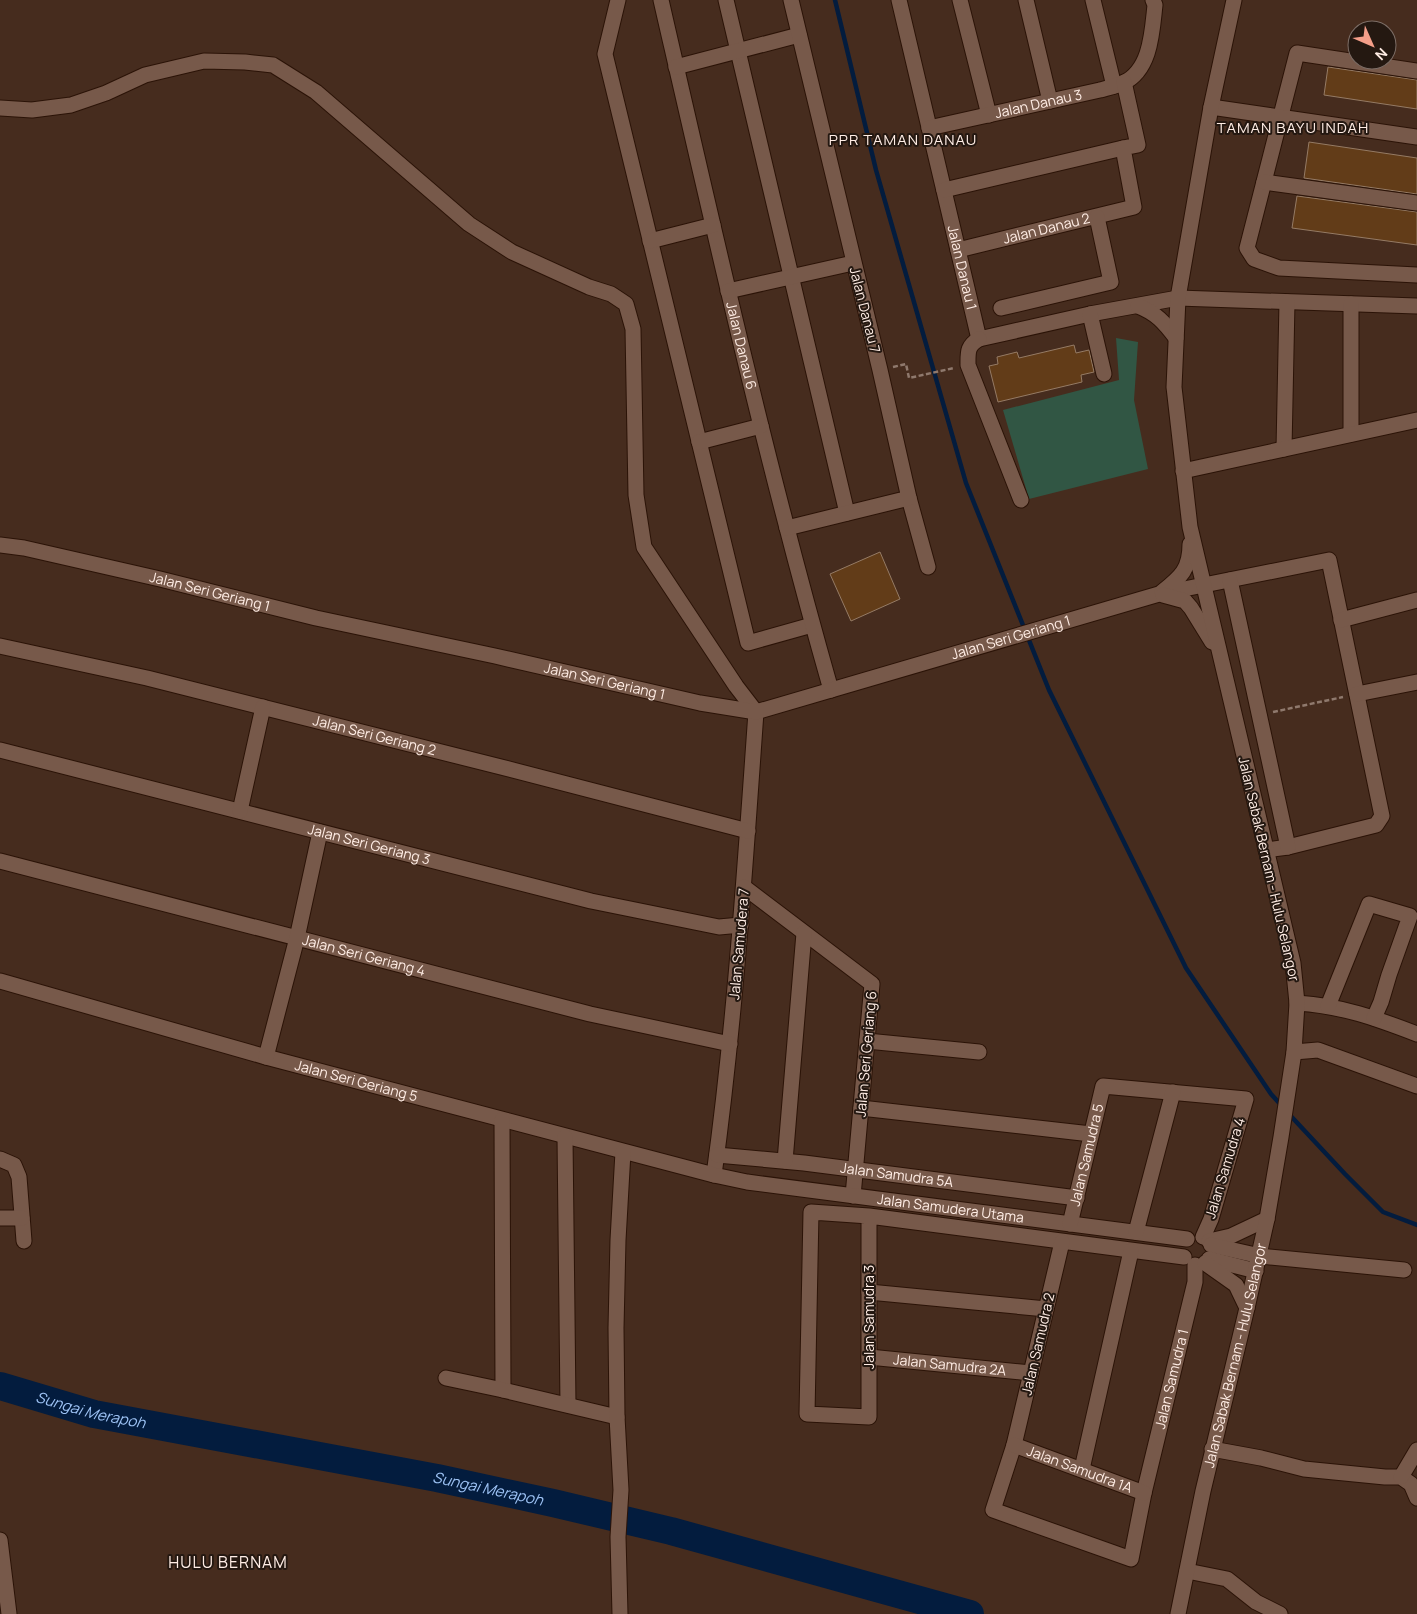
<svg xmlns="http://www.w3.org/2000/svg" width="1417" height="1614" viewBox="0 0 1417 1614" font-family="Manrope,sans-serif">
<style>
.green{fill:#315644}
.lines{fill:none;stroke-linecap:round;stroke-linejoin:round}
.stream{stroke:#031c3e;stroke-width:4.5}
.river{stroke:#031c3e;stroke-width:28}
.building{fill:#623c18;stroke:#957b65}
.minor-casing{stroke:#2b1307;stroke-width:17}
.path{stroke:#8f796d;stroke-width:2.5;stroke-dasharray:5 2.5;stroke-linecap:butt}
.minor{stroke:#77594a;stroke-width:15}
.labels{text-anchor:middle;stroke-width:4;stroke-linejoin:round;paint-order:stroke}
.street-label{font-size:14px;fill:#ffede5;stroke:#241811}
.neighbourhood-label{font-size:15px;letter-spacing:1px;fill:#ffede5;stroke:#241811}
.water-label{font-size:15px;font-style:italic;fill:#9dc2f4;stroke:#241811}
.quarter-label{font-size:16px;letter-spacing:1px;fill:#ffede5;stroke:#241811}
</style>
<rect width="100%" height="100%" fill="#462c1e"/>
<!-- green -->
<path class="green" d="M1116,338L1138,342L1134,400L1148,469L1029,499L1003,410L1119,380Z"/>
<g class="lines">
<!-- stream -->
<path class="stream" d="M835,0L876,170L966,483L1049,690L1186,968L1271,1094L1281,1105
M1288,1113L1345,1174L1383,1212L1417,1225"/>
<!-- river -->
<path class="river" id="s1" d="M0,1386L94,1414L437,1478L553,1503L671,1531L970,1614"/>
</g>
<!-- building -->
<path class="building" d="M1328,67L1417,80V109L1324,95Z
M1309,142L1417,158V194L1304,178Z
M1297,196L1417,212V245L1292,228Z
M1074,345L1076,353L1089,350L1094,372L1081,375L1082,382L998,402L989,366L998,364L997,357L1017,352L1019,358Z
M880,552L900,599L851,621L830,574Z"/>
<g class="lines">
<!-- minor casing -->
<g class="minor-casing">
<g id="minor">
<path d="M618,0L605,54L748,643L812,625"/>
<path id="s2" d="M661,0C714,231 766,462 831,690"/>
<path d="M726,0L847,513"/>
<path id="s3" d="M899,0L979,339L1090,314L1178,298L1417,306"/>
<path d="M960,0L989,115"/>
<path d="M1026,0L1050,101"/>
<path d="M1093,0L1114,86"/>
<path d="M676,67L799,35"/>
<path d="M1417,71L1297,53L1247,248L1254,259L1279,268L1417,275"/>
<path d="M1211,107L1417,137"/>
<path d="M0,108L32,110L71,105L106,93L145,75L204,61L245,62L273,65L316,92L469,224L512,252L589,287L611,294L626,304L633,329L636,495L644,547L736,686L756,712C745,867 735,1022 714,1175"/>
<path id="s4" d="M929,128L1100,90C1107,88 1116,86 1123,83C1151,70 1152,32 1155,5L1153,0"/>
<path d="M1264,182L1417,203"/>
<path d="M944,190L1123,148"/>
<path d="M650,241L713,225"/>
<path id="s5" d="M958,250L1134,207L1123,148L1138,145L1124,82"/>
<path d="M728,291L853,263"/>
<path d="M1138,306C1156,313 1164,322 1176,338"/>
<path d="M1001,308L1111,282L1097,217"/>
<path d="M1090,314L1104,374"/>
<path d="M979,339C967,346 968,352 968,365L1021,500"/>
<path d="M1351,434V304"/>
<path d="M699,442L761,426"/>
<path d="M1284,449L1287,302"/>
<path d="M1183,471L1417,420"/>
<path d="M909,498L928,567"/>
<path d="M787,528L909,498L880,370L791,0"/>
<path id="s6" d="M0,545L24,548L160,579L316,618L495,656L700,703L756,712L1159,594L1329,560L1382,816L1376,825L1288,847L1266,850"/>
<path d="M1230,580L1288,847"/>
<path d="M1162,592C1181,577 1190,569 1190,544"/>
<path d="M1163,595L1185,601L1191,608L1212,642"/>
<path d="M1341,620L1417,600"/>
<path id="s7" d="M0,646L147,678L501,767L748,831"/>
<path d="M1357,694L1417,682"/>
<path id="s8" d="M0,750L591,901L719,927L741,925"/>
<path d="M240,811L263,707"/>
<path id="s9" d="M0,861L590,1014L730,1044"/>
<path d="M744,887L872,984L853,1196"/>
<path id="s10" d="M0,981L266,1057L714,1175L747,1182L1187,1239"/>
<path d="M1297,1003C1343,1006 1375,1018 1417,1034"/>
<path d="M1328,1006L1369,904L1410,916L1389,975L1381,1002L1374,1018"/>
<path d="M867,1041L979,1052"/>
<path d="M1294,1052L1318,1050L1417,1086"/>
<path d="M266,1057L297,938L320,832"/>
<path d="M861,1108L1091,1134"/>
<path d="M502,1120L503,1390"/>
<path d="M565,1137L568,1405"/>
<path id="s11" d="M717,1155L804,1163L1077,1198"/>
<path d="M0,1159L14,1165L19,1177L24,1241"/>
<path d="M785,1161L804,933"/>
<path d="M869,1216V1417L807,1414L811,1212L869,1216L1184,1257"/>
<path d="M0,1218H22"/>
<path id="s12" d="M1070,1224L1103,1086L1246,1099L1211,1219L1203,1237"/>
<path d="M1136,1232L1173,1092"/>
<path d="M1209,1241L1231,1236L1267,1219"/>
<path id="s13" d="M1062,1242L1014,1445L993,1510L1131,1559L1144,1493L1195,1282V1265"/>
<path d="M1211,1245L1260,1256L1404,1270"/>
<path d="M1209,1259L1256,1271"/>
<path d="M1205,1263L1236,1285L1247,1308"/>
<path d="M869,1292L1046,1309"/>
<path id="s14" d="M869,1357L1031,1373"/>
<path d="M446,1378L503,1390L617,1417"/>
<path id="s15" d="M1014,1445L1144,1493"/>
<path d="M1212,1449L1261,1458L1304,1469L1385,1477H1401L1411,1484L1417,1498"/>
<path d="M1082,1469L1131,1251"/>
<path d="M1401,1477L1417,1450"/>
<path d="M0,1540L9,1614"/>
<path d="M1187,1571L1227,1579L1256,1602L1280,1614"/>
<path d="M620,1614L618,1537L621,1490L617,1417L616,1328L618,1240L623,1152"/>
<path id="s16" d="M1178,1614L1203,1491L1247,1308L1267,1219L1281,1137L1294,1052L1297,1003L1293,963L1190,527L1174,387L1178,298L1211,107L1234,0"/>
</g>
</g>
<!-- path -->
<path class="path" d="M893,367L906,364L909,378L954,368
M1273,712L1343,697"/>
<!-- minor -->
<use href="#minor" class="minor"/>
</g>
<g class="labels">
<!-- street labels -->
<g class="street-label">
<text dy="5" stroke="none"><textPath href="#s4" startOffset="112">Jalan Danau 3</textPath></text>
<text dy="5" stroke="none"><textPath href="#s5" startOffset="91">Jalan Danau 2</textPath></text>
<text dy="5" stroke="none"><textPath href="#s3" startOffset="275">Jalan Danau 1</textPath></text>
<text transform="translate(865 310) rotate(76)" y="5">Jalan Danau 7</text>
<text dy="5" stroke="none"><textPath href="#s2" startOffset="355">Jalan Danau 6</textPath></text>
<text dy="5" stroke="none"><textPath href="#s6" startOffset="215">Jalan Seri Geriang 1</textPath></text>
<text dy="5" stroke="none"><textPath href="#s6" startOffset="1040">Jalan Seri Geriang 1</textPath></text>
<text dy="5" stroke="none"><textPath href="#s6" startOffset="620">Jalan Seri Geriang 1</textPath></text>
<text dy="5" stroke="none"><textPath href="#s7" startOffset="385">Jalan Seri Geriang 2</textPath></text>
<text dy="5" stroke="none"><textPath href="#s8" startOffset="381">Jalan Seri Geriang 3</textPath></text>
<text transform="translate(1269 869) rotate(77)" y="5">Jalan Sabak Bernam - Hulu Selangor</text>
<text transform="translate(739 944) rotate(-85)" y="5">Jalan Samudera 7</text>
<text dy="5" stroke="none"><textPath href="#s9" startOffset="376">Jalan Seri Geriang 4</textPath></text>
<text transform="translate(866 1054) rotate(-85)" y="5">Jalan Seri Geriang 6</text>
<text dy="5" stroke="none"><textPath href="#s10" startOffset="370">Jalan Seri Geriang 5</textPath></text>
<text dy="5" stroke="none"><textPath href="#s12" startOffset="71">Jalan Samudra 5</textPath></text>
<text transform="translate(1225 1168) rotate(-73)" y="5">Jalan Samudra 4</text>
<text dy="5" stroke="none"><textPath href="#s11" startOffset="181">Jalan Samudra 5A</textPath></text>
<text dy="5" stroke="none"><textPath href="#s10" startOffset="979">Jalan Samudera Utama</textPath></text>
<text transform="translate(869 1317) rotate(-90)" y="5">Jalan Samudra 3</text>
<text transform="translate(1038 1344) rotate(-77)" y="5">Jalan Samudra 2</text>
<text dy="5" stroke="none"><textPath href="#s16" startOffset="265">Jalan Sabak Bernam - Hulu Selangor</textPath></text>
<text dy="5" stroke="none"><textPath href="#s14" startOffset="81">Jalan Samudra 2A</textPath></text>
<text dy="5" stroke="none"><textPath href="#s13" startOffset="608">Jalan Samudra 1</textPath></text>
<text dy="5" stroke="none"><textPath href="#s15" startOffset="70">Jalan Samudra 1A</textPath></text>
</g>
<!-- neighbourhood labels -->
<g class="neighbourhood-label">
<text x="1293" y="133">TAMAN BAYU INDAH</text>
<text x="903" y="145">PPR TAMAN DANAU</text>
</g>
<!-- water labels -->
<g class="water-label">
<text dy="5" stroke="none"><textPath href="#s1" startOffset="94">Sungai Merapoh</textPath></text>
<text dy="5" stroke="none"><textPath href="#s1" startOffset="499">Sungai Merapoh</textPath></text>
</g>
<!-- quarter labels -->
<g class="quarter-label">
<text x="228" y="1568">HULU BERNAM</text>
</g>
</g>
<!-- north arrow -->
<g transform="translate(1372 45) rotate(135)"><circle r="24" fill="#241811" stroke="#7c6d66"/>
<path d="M0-4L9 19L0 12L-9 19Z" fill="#f49e89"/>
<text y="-8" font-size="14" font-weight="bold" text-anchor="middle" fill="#ffede5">N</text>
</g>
</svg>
